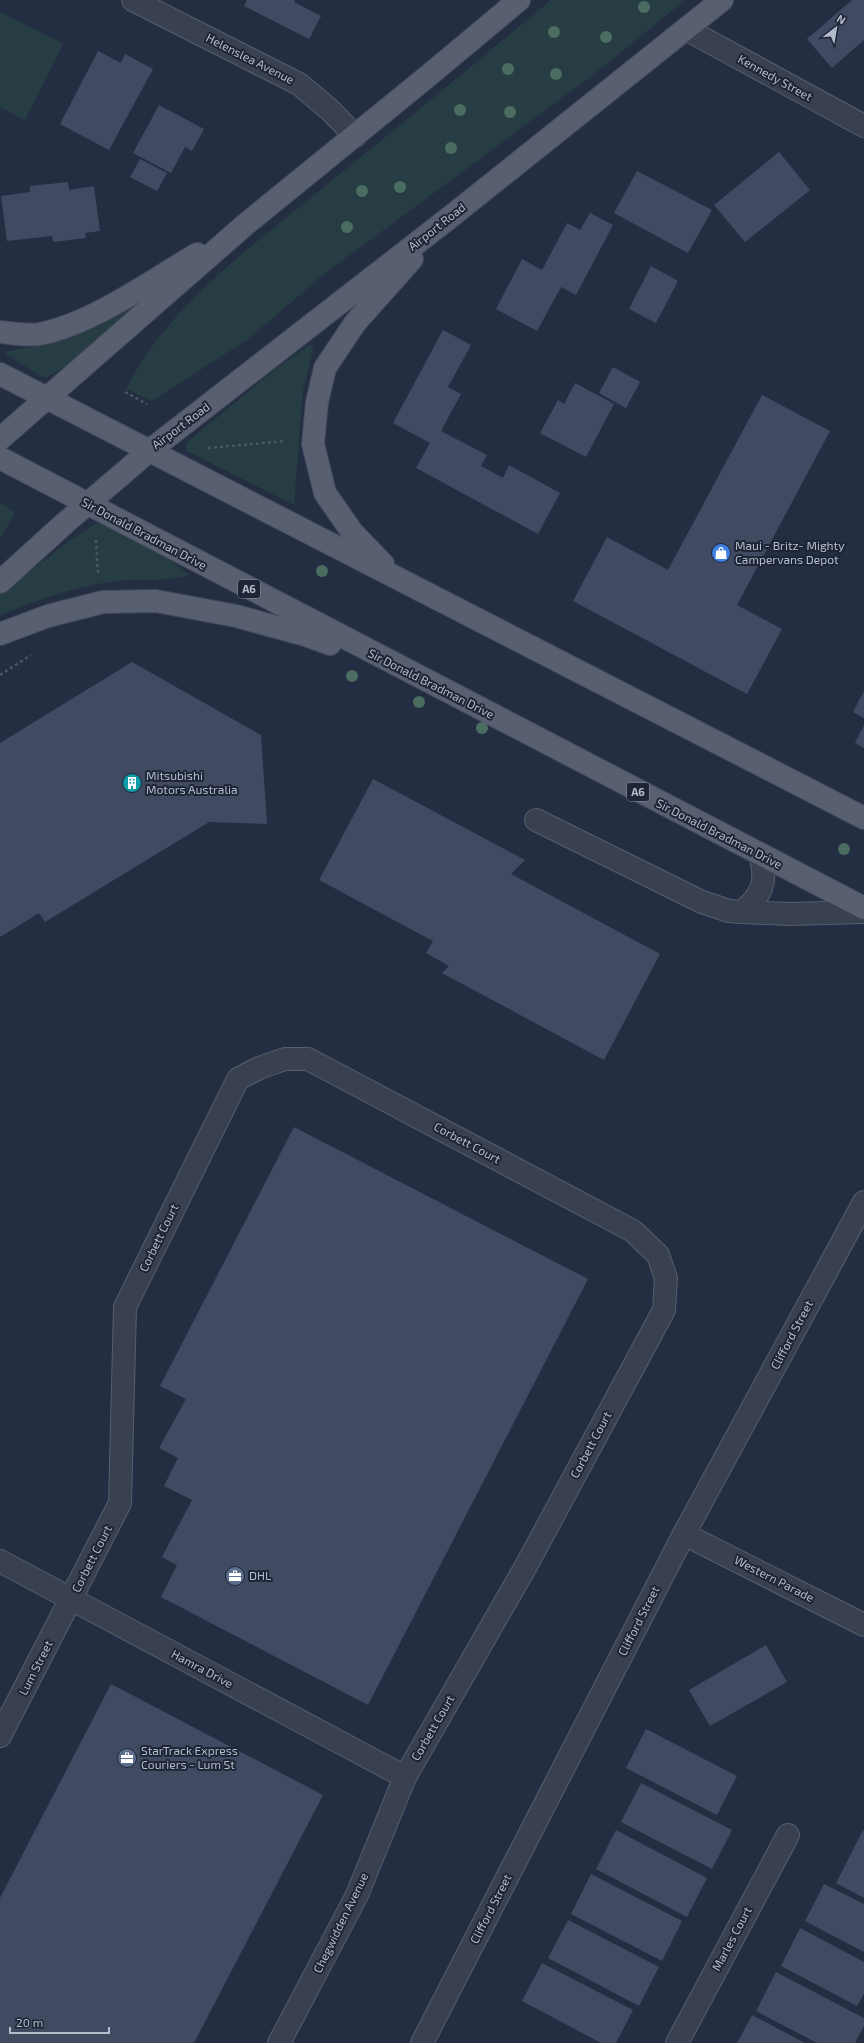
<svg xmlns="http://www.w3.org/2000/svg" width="864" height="2043" viewBox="0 0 864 2043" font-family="'Exo 2',sans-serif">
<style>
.green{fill:#263d43}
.building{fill:#404b62}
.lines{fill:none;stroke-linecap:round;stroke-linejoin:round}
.minor-casing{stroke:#565e6f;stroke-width:24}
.major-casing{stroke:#42495b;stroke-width:24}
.path{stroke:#445a60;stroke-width:2.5;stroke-dasharray:3 3;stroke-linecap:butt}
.minor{stroke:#394151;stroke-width:22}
.major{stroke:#575f71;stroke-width:22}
.tree{fill:#4b6c61}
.labels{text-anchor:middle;stroke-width:4;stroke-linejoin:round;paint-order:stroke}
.shield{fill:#1d2537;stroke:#878f9f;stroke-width:1}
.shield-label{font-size:11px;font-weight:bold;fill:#b5bccc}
.street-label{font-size:12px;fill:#b5bccc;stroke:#1d2537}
.poi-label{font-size:12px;fill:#b5bccc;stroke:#1d2537;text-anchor:start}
</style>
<rect width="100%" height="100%" fill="#242e42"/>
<!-- green -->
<path class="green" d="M551,0H685L593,75L323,275L247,340L152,401L126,389C169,303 258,242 330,182C404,122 478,61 551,0Z
M0,12L63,44L25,120L0,107Z
M133,307L137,310L92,348L47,378L40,376L5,353C11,349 45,345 56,342C84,334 108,322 133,307Z
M309,345L314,347L303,391L294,505L187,451L186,443L274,370Z
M0,502L15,513L0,539Z
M98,522L165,556L189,575C166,582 142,579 118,581C77,585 39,600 0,615V595L66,543Z"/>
<!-- building -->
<path class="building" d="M247,0H295L294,2L321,16L309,39L244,6Z
M852,0H864V40L832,68L807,39Z
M98,51L121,63L125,54L153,69L109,150L60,124Z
M159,105L204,129L192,151L185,147L171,173L133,153Z
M779,152L810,190L745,242L714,205Z
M140,159L167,173L157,191L130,177Z
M637,171L712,210L688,253L614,213Z
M68,182L69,190L94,186L100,231L85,233L86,238L53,242L52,236L7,241L1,196L30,192V186Z
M590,213L613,225L576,295L561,287L537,331L496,309L522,259L542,270L567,223L580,230Z
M651,266L678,281L656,323L629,309Z
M443,330L471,345L448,387L461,394L441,431L487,455L481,466L503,478L509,465L560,493L538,534L416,468L430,443L393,423Z
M613,367L640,382L626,408L599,393Z
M575,383L614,404L586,457L540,433L558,400L564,404Z
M762,395L830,431L737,605L782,629L747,694L573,601L607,537L668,570Z
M132,662L261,735L267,824L209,822L45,922L39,913L0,937V743Z
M864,691V718L853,712Z
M864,725V748L855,743Z
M373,779L525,860L511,874L660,954L604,1060L442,973L449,966L426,953L433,941L319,880Z
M294,1127L588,1279L368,1705L161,1597L177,1565L162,1557L192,1500L164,1486L178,1458L159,1448L186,1399L160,1386Z
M766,1645L787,1682L710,1726L689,1690Z
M111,1684L323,1795L194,2043H0V1898Z
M646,1729L737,1776L717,1815L626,1768Z
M641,1783L732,1830L712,1869L621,1822Z
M616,1830L707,1878L687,1917L596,1869Z
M863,1830L864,1831V1898L836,1883Z
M591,1874L682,1921L662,1961L571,1914Z
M824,1884L864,1904V1952L805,1921Z
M568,1920L659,1967L639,2006L548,1958Z
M800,1928L864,1962V1994L857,2006L781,1966Z
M542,1963L633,2010L616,2043H601L522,2001Z
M776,1972L864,2018V2026L855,2043H817L756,2011Z
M752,2015L805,2043H737Z"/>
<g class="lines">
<!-- minor casing -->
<g class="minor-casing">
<path id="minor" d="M133,0L299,84L330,110L355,136
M686,29L864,126
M536,820L702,902L729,911L741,912L790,914L864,912
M741,912C762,897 768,880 760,855
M684,1534L864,1625
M0,1561L405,1777
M0,1736L120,1503L125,1307L238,1079L259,1068L285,1059H308L633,1231L658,1255L666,1278L664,1310L526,1566L405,1777L357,1895L279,2043
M422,2043L684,1534L864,1202
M677,2043L788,1835"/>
</g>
<!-- major casing -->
<g class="major-casing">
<path id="major" d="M0,332C12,333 27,336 40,334C93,323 150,282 197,254
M0,374L864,818
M0,439L246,224L428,76L519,0
M0,458L864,908
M383,564L352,532L325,493L313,444L317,402L325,368L355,323L412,259
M0,582L65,523L149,451L449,218L722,0
M0,634L48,616L103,602L156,601L236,616L305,635L330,644"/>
</g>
<!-- path -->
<path class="path" d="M125,392L147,404
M208,448L285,441
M96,540L98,573
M0,675L31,655"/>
<!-- minor -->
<use href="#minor" class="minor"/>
<!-- major -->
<use href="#major" class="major"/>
</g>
<!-- trees -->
<g class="tree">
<circle cx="644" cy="7" r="6"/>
<circle cx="554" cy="32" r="6"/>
<circle cx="606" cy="37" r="6"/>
<circle cx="508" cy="69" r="6"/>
<circle cx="556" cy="74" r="6"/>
<circle cx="460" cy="110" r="6"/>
<circle cx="510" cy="112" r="6"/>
<circle cx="451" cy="148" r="6"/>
<circle cx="400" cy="187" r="6"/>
<circle cx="362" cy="191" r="6"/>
<circle cx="347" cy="227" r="6"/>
<circle cx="322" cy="571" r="6"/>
<circle cx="352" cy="676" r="6"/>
<circle cx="419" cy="702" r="6"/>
<circle cx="482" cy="728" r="6"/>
<circle cx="844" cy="849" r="6"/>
</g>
<!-- icons -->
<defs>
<g id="shop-disc" transform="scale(1)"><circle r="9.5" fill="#3f7fe0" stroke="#1d2537"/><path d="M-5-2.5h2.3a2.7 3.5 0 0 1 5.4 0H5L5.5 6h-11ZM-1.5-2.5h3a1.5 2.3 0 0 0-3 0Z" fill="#fff"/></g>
<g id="building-disc" transform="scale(1)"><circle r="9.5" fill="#0f9aa8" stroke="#1d2537"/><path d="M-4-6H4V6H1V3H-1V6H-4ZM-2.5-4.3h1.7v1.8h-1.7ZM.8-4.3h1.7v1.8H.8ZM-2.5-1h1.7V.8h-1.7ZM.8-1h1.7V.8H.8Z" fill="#fff"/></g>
<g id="office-disc" transform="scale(1)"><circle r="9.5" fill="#5c6f8a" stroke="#1d2537"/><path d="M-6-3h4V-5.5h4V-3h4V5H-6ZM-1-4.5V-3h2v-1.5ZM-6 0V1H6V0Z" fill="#fff"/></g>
</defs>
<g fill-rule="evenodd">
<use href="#shop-disc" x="721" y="553"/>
<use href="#building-disc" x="132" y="783"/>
<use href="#office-disc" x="235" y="1576"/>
<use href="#office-disc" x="127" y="1758"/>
</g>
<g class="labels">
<!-- shield labels -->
<g class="shield">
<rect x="238" y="580" width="22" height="18" rx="3"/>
<rect x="627" y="783" width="22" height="18" rx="3"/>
</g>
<g class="shield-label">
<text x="249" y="593">A6</text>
<text x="638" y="796">A6</text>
</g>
<!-- street labels -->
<g class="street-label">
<text transform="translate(250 59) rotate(27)" y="4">Helenslea Avenue</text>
<text transform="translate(775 78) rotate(29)" y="4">Kennedy Street</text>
<text transform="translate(437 227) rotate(-38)" y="4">Airport Road</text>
<text transform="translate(181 426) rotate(-37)" y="4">Airport Road</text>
<text transform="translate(144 534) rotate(28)" y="4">Sir Donald Bradman Drive</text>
<text transform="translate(431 684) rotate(27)" y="4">Sir Donald Bradman Drive</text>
<text transform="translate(719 834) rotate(27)" y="4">Sir Donald Bradman Drive</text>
<text transform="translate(467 1143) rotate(28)" y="4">Corbett Court</text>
<text transform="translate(159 1238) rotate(-64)" y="4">Corbett Court</text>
<text transform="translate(792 1335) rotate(-62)" y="4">Clifford Street</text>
<text transform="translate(591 1445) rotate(-62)" y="4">Corbett Court</text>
<text transform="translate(92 1559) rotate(-63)" y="4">Corbett Court</text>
<text transform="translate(774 1579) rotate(27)" y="4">Western Parade</text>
<text transform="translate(639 1621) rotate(-63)" y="4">Clifford Street</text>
<text transform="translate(36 1668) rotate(-63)" y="4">Lum Street</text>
<text transform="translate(202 1669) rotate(28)" y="4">Hamra Drive</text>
<text transform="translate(433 1728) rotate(-60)" y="4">Corbett Court</text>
<text transform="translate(491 1909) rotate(-63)" y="4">Clifford Street</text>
<text transform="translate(341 1923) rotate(-64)" y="4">Chegwidden Avenue</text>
<text transform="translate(732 1939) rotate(-62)" y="4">Marles Court</text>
</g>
<!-- poi labels -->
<g class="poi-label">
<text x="735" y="550">Maui - Britz- Mighty<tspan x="735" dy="14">Campervans Depot</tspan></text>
<text x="146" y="780">Mitsubishi<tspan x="146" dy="14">Motors Australia</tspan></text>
<text x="249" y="1580">DHL</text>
<text x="141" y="1755">StarTrack Express<tspan x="141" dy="14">Couriers - Lum St</tspan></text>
</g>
</g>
<!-- north arrow -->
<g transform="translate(836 28) rotate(31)" stroke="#1d2537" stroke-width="3" paint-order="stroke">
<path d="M0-3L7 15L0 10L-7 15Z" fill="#b5bccc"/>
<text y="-6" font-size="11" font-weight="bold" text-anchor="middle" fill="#b5bccc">N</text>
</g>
<!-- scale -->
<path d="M10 2027v6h99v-6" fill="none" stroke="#b5bccc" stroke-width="2"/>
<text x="16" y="2027" font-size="12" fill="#b5bccc" stroke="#1d2537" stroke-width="3" paint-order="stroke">20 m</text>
</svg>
